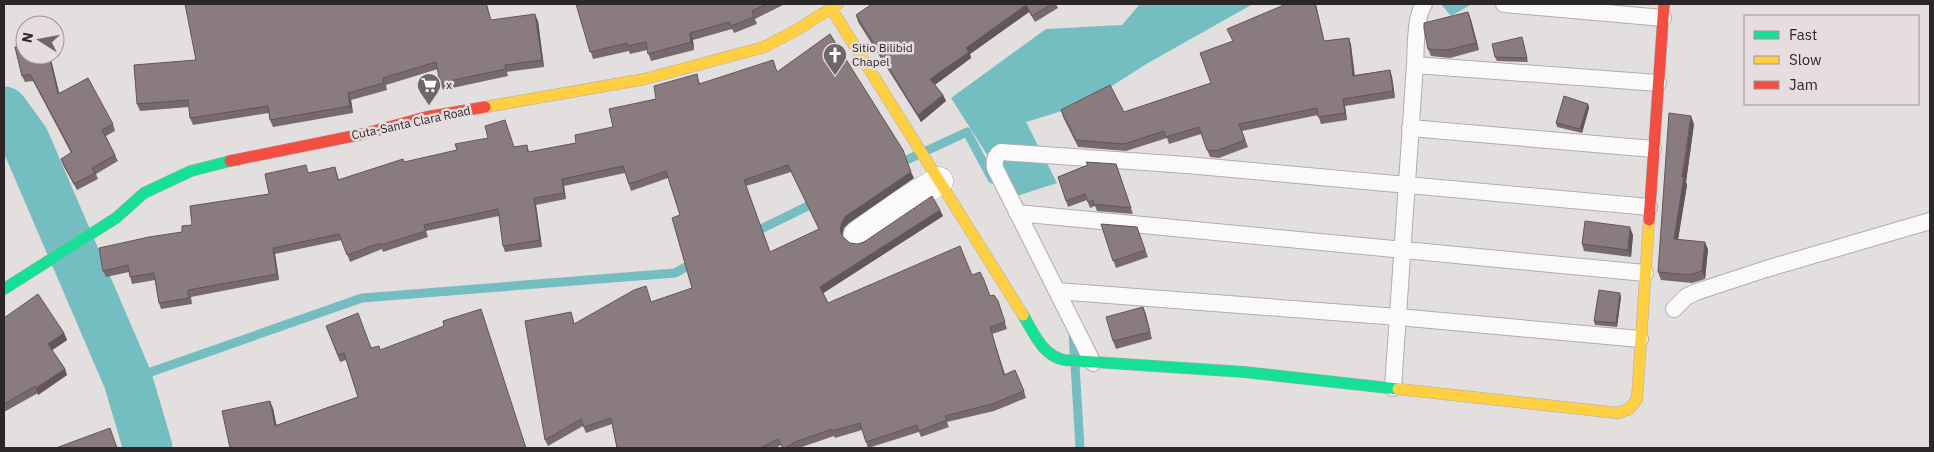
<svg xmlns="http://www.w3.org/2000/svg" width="1934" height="452" viewBox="0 0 1934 452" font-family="'IBM Plex Sans',sans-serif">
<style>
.water{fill:#74bdc0}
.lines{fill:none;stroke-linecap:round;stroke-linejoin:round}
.stream{stroke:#74bdc0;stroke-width:9}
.river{stroke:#74bdc0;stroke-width:49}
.lane-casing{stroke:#b1acad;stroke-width:18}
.street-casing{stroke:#b1acad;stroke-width:29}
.fast-casing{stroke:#b1acad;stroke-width:12}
.slow-casing{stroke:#b1acad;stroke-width:12}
.jam-casing{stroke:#b1acad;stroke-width:12}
.lane{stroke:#fbfafa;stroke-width:16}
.street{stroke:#fbfafa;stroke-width:28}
.fast{stroke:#16e098;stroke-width:11}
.slow{stroke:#ffcf43;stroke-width:11}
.jam{stroke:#f24e42;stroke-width:11}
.wall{fill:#776a6d;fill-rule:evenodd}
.shaded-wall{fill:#615659}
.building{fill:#8a7b7f;stroke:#615659;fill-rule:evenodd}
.labels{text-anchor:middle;stroke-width:5;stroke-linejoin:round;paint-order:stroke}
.poi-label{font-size:12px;fill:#2b2728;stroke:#e7dcde;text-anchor:start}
.street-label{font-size:12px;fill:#2b2728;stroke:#e7dcde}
</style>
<rect width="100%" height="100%" fill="#e4dfdf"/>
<!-- water -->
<path class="water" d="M1140,4H1253L1148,63L1082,105L1026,122L1057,183L1014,197L951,98L1046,29L1122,25Z
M1441,4H1472L1451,16Z"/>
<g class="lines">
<!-- stream -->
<path class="stream" d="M898,164L967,132L992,179
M751,234L818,201
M1073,332L1080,448
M128,380L362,298L675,273L695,262"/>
<!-- river -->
<path class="river" d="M4,111L25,140L128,380L148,448"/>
<!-- lane casing -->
<g class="lane-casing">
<path id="lane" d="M1504,4L1663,18
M1415,65L1658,83
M1410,128L1653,149
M1017,213L1645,273
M1057,291L1398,317L1640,339
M1674,309L1686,297L1696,292L1766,269L1930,221
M1093,363L995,168C994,160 995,156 1001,152L1187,165L1649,207
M1393,388L1415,65C1416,48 1415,17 1424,4"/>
</g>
<!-- street casing -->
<g class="street-casing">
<path id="street" d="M858,235L903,203L939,181"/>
</g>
<!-- fast casing -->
<g class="fast-casing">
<path id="fast" d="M4,289L116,218L144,193L191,171L230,161
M1023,315C1034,333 1042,355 1064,360L1244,372L1398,389"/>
</g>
<!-- slow casing -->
<g class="slow-casing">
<path id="slow" d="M831,8L1023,315
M485,107L645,79L764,47L795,31L838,4
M1398,389L1618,413L1629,409L1637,399L1649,220"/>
</g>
<!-- jam casing -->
<g class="jam-casing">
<path id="jam" d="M230,161L363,134L426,117L485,107
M1649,220L1664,4"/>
</g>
<!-- lane -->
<use href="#lane" class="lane"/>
<!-- street -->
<use href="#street" class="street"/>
<!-- fast -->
<use href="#fast" class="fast"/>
<!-- slow -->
<use href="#slow" class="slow"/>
<!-- jam -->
<use href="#jam" class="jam"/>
</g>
<!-- wall -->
<path class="wall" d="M487,4L491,20L538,21L544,67L507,72L508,76L443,90L440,83L438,69L386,85L387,90L351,100L353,113L273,127L270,120L269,113L193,125L190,118L189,107L140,111L137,104L196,60Z
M576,4H782L783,5L755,19L757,24L734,33L732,29L693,40L694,50L651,61L647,50L630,54L629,51L593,59Z
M872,4H1056L1058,8L1035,22L1029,12L970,54L971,58L935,85L943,95L946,101L921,122L858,22L856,15Z
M1468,12L1471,20L1479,50L1450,58L1431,56L1428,49Z
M1349,38L1351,45L1355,75L1390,70L1392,77L1395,98L1345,106L1347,120L1321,124L1318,115L1242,131L1248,147L1219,158L1210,157L1201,134L1169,144L1167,138L1126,151L1078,147L1063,117L1061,110L1124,112L1211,83L1325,41Z
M1523,41L1528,62L1497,61L1495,57Z
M15,47L59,93L113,124L115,131L106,136L115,155L118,161L96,174L98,179L77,190L63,165L61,159L71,153L33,81L25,82L22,76Z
M777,72L914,178L849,223L844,228L842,236L843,237L850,243L858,244L940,210L943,216L823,293L828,303L972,275L990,296L998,301L1007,329L992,334L1005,374L1024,391L1026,398L994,411L947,422L949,427L921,437L919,432L868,448L862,430L835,438L834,436L799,448H782L781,445L775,448H617L612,424L586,433L583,426L548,446L545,440L573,319L574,324L651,302L692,288L680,215L668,178L631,191L625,173L564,186L566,199L536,205L542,247L505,252L503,246L499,216L426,231L428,237L383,252L382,249L350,262L342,240L275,254L279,280L191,297L192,304L161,309L159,303L155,280L132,284L129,272L106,277L103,271L182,232L192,225L269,194L309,173H337L339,180L404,162L527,145L529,152L576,143L613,127L656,99L699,81L700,84ZM791,172L819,229L770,252L746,186Z
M1588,104L1589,108L1582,133L1557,127L1556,123Z
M1694,124L1686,182L1687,185L1678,239L1708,249L1705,279L1692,283L1661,280L1658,272Z
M1086,162L1116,164L1133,214L1097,211L1095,206L1090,208L1087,200L1068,207L1058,177L1087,165Z
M1101,224L1137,227L1148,257L1116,268Z
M1633,235L1631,257L1584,251L1582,244Z
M1621,297L1617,327L1595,325L1594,321Z
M1143,307L1152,339L1116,349L1113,341Z
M4,318L64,333L67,340L52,350L65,369L67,375L38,395V393L4,412Z
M326,326L371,348L380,350L526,448H230L273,408L276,425L358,397L346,360L340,362Z"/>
<!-- shaded-wall -->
<path class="shaded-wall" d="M1315,4H1316L1326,48L1324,41Z
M1026,5L1029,12L970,54L971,58L933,86L930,79L966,48Z
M1468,12L1471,20L1479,50L1476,43Z
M535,14L538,21L544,67L542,60Z
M690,33L693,40L694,50L691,42Z
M1349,38L1351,45L1355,83L1353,76Z
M49,55H50L61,100L58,94Z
M1390,70L1392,77L1395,98L1393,91Z
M348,93L351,100L353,113L350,106Z
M943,95L946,101L921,122L918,115Z
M1343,99L1345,106L1347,120L1345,113Z
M1588,104L1589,108L1582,133L1580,129Z
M1691,116L1694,124L1686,182L1687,185L1677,246L1674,239Z
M911,172L914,178L849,223L844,228L842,236L840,230L842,222L846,216Z
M562,179L564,186L566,199L564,193Z
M534,198L536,205L542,247L540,240Z
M940,210L943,216L822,294L820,287Z
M1630,227L1633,235L1631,257L1628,250Z
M1705,242L1708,249L1705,279L1702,271Z
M273,248L275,254L279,280L277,274Z
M1620,293L1621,297L1617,327L1616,323Z
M1143,307L1146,314L1152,339L1150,332Z
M64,333L67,340L51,351L48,344Z
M65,369L67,375L38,395L36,388Z
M270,401L273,408L278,432L275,426Z"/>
<!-- building -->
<path class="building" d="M185,4H486L491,20L535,14L542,60L505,65L506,69L440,83L436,62L383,78L384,83L348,93L350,106L270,120L268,106L190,118L188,100L137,104L134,65L196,60Z
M576,4H767L752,11L754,17L731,26L729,22L690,33L691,42L648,54L646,42L627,46V43L590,52Z
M872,4H1052L1032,16L1026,5L966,48L969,52L930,79L943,95L918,115L856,15Z
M1284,4H1315L1324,41L1349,38L1353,76L1390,70L1393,91L1343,99L1345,113L1318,117L1317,108L1239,124L1245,140L1216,151L1207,150L1199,127L1166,137L1164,131L1124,144L1076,140L1061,110L1110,85L1124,112L1211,83L1200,53L1233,41L1227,29L1284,5Z
M1468,12L1476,43L1447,50L1428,49L1424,29V23Z
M830,34L903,150L911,172L846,216L842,222L840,230L843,237L850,243L858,244L864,242L932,196L940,210L820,287L828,303L960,246L972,275L980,272L984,280L990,296L994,295L998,301L1005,322L990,327L1004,375L1015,370L1024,391L992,404L945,416L947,420L919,431L917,425L866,442L860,423L832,431V429L795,442L785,448H783L778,439L760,448H617L611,418L584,427L581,419L545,440L525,321L571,312L574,324L634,290L646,286L651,302L692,288L672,218L680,215L666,171L629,184L623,166L562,179L564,193L534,198L540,240L503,246L498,209L424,225L426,231L381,245L380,243L347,255L339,234L273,248L277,274L188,290L189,298L159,303L154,273L130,277L128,265L103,271L99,248L149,237L182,232V226L192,225L190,206L269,194L265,174L306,165L308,173L335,167L338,180L403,159L404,162L457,150L455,144L488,138L485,126L505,120L514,147L527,145L528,152L576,143L575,135L613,127L609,109L656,99L654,86L697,74L699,84L773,60L777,72ZM788,165L819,229L770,252L744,180Z
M1522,37L1527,58L1495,57L1492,44Z
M25,45V55H49L58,94L88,78L113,124L102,130L115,155L92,168L95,173L74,184L61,159L72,152L30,74L22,76L15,47Z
M1564,96L1588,104L1580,129L1556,123Z
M1669,113L1691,116L1682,177H1684L1674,239L1705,242L1702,271L1689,275L1658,272Z
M1086,162L1116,164L1131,208L1094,204L1093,200L1088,202L1085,194L1066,201L1058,177L1088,165Z
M1585,221L1630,227L1628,250L1582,244Z
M1101,224L1137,227L1145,250L1113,261Z
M1599,290L1620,293L1616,323L1594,321Z
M38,294L64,333L48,344L65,369L36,388L35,386L4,404V318Z
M1143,307L1150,332L1113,341L1106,317Z
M481,309L526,448H230L222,411L270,401L275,426L358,397L344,353L338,355L326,326L358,313L371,348L379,346L380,350L444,326L443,321Z
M110,428L117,448H56Z"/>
<!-- icons -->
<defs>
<g id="church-pin" transform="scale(1.25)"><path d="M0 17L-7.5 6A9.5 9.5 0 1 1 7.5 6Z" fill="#6c6768" stroke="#e7dcde"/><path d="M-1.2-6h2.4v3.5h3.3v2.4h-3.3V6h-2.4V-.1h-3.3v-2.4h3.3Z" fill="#fff"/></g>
<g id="supermarket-pin" transform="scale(1.25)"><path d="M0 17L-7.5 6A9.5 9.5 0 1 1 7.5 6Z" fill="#6c6768" stroke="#e7dcde"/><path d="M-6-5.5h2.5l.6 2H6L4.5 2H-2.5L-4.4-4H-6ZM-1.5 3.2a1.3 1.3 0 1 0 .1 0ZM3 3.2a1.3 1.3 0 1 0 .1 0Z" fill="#fff"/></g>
</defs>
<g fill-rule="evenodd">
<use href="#church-pin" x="835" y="55"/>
<use href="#supermarket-pin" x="429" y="85"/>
</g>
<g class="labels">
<!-- poi labels -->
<g class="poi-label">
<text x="852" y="52">Sitio Bilibid<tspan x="852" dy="14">Chapel</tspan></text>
<text x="446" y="89">x</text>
</g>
<!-- street labels -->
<g class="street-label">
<text transform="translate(411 123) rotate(-12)" y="4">Cuta-Santa Clara Road</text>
</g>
</g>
<!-- border -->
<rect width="1934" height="452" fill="none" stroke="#2b2728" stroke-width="10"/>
<!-- legend -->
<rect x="1744" y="15" width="175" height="90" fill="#e7dcde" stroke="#9c9495"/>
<rect x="1754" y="31" width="25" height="8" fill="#16e098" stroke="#9c9495"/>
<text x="1789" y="40" font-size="15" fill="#2b2728">Fast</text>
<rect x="1754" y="56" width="25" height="8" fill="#ffcf43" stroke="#9c9495"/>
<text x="1789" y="65" font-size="15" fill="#2b2728">Slow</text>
<rect x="1754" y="81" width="25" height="8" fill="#f24e42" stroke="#9c9495"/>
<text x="1789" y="90" font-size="15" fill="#2b2728">Jam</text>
<!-- north arrow -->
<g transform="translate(40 40) rotate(281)"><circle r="24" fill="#e7dcde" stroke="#9c9495"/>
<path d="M0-4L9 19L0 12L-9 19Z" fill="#6c6768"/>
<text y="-8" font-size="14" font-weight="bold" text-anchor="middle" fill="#2b2728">N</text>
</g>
</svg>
